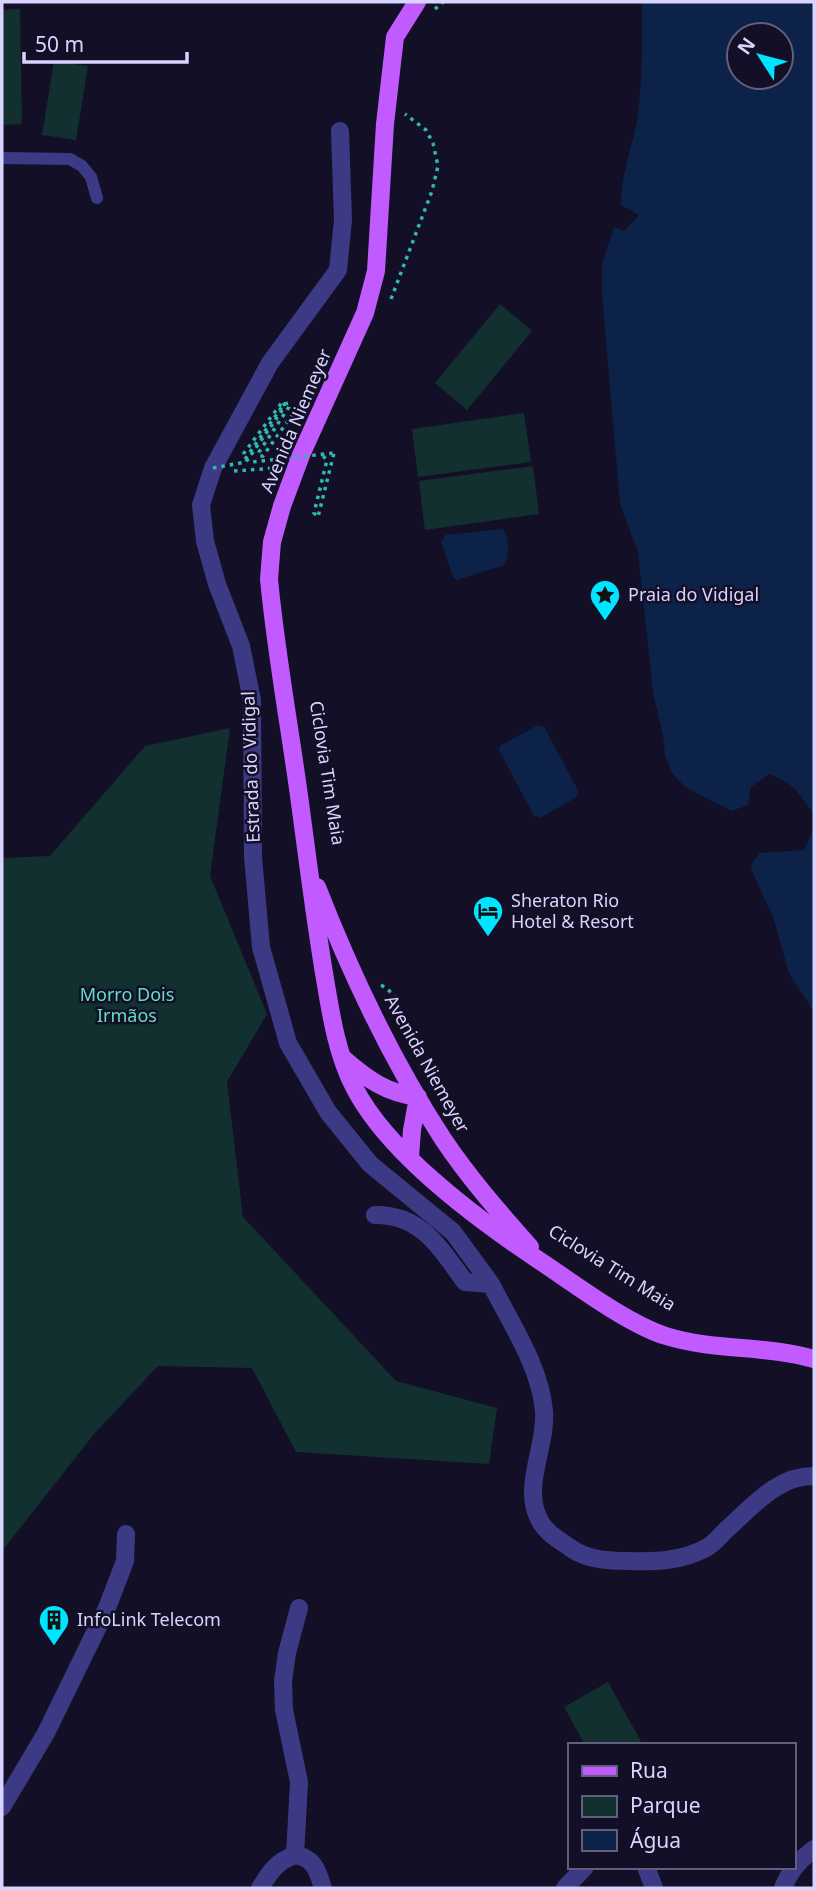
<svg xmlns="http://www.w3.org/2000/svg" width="816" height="1890" viewBox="0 0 816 1890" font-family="'Noto Sans',sans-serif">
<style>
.green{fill:#12302f}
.water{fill:#0c2248;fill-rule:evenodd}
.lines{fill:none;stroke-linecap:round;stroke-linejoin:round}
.path{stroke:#2fb8b0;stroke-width:3.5;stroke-dasharray:3.5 5;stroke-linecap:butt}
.service{stroke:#3d3a85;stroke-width:12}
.minor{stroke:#3d3a85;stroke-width:18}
.primary{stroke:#c25bff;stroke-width:18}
.path-bridge{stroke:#2fb8b0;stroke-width:3.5;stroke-dasharray:3.5 5;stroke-linecap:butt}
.labels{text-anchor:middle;stroke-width:5;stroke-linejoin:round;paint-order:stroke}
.street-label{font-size:18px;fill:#d9d4ff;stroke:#130f26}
.poi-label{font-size:18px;fill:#d9d4ff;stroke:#130f26;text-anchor:start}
.park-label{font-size:18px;fill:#5fe0c0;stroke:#130f26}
</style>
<rect width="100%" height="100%" fill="#130f26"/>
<!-- green -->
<path class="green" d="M20,9L22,124L2,125V10Z
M54,61L88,66L76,140L42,135Z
M500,304L532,331L467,410L435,383Z
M524,413L531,462L418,477L412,429Z
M533,466L539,514L425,530L419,481Z
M230,728L210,876L267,1014L227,1082L243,1217L396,1381L497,1408L489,1464L296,1452L252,1368L158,1366L94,1434L2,1551V858L50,856L145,746Z
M608,1682L643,1745H585L564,1707Z"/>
<!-- water -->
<path class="water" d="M642,2H814V814C808,807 805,801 799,794C792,784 780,779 769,774L751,787L748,805L732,811L685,787L672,773L665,755L663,736L653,692L638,552L620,504L602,294V264L614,227L624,231L639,215L621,205C620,177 632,149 637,121C643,81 642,41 642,2ZM739,35H781V77H739Z
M503,529C509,537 510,556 504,565L457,580L453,577L441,542L445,535Z
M538,725L544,727L579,792L575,798L540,818L534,816L499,750L500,746Z
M814,828V1012L789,973L773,917L751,869L753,861L760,853L804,850Z"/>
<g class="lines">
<!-- path -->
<path class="path" d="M435,9L443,2
M391,299L432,191L438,166L433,143L426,130L405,114
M323,456L327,460L314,513L318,517L334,453
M245,459L284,404L289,403V407L259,452V456H263L295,411L297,410L298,412
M234,471L275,468
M381,985C398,995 399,1004 399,1022"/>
<!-- service -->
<path class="service" d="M2,158L70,159L82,166L91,177L97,198"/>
<!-- minor -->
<path class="minor" d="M340,131L343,220L338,270L270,363L213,468L201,505L205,541L217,584L241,646L252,700L253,857L261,947L288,1043L328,1112L370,1164L453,1232L491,1284
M375,1215C421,1214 440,1248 465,1282L491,1284C511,1324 540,1366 544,1411C547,1446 521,1488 540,1521C547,1534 561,1541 572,1549C588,1560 610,1561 629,1561C655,1562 682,1561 706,1548C714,1544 720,1536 726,1530C752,1507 778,1475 814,1476
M2,1807L46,1733L107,1608L125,1561L126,1534
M295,1855L299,1782L284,1710L283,1681L287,1653L299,1608
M295,1855C314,1857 318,1872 323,1888
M646,1867L654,1888
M260,1888C270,1872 277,1861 295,1855
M565,1888L585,1867
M783,1888C789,1872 800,1859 814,1849"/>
<!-- primary -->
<path class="primary" d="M417,2L395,37L385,124L376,271L365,313L301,455L282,506L272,542L269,579C276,654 290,728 300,803C308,862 315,920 325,979C331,1015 337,1054 354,1087C387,1152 477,1219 537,1259C572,1282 627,1324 666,1336C714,1351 766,1345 814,1359
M317,887C351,974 392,1061 443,1139C469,1178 499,1212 530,1247
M344,1059C367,1079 386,1093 418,1097L412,1130L410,1157"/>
<!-- path-bridge -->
<path class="path-bridge" d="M213,468L246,462L285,406L283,401L244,453L245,459L252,462L334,453"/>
</g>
<!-- icons -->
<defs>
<g id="sight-pin" transform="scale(1.575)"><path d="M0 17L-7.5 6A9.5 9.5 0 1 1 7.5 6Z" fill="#00e5ff" stroke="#130f26"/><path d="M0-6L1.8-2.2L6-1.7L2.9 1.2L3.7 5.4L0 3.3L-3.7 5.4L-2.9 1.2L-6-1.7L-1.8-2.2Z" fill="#111"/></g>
<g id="hotel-pin" transform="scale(1.575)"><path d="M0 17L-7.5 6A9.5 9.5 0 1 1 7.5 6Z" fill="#00e5ff" stroke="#130f26"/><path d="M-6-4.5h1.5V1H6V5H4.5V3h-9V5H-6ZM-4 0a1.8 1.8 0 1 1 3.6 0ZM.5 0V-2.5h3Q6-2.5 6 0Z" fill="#111"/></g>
<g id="building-pin" transform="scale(1.575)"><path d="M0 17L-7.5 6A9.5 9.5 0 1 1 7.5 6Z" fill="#00e5ff" stroke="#130f26"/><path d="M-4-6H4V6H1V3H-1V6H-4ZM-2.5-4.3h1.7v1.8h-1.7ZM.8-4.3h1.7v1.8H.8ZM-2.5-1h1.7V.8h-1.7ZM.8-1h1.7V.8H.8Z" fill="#111"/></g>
</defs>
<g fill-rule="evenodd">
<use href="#sight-pin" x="605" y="595"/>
<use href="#hotel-pin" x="488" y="911"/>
<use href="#building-pin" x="54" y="1620"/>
</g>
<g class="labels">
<!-- street labels -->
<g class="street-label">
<text transform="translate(296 421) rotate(-67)" y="6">Avenida Niemeyer</text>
<text transform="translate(251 767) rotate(-92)" y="6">Estrada do Vidigal</text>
<text transform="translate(327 773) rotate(81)" y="6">Ciclovia Tim Maia</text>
<text transform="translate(427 1064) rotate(61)" y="6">Avenida Niemeyer</text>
<text transform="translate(612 1268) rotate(32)" y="6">Ciclovia Tim Maia</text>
</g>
<!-- poi labels -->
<g class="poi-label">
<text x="628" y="601">Praia do Vidigal</text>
<text x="511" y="907">Sheraton Rio<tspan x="511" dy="21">Hotel &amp; Resort</tspan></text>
<text x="77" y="1626">InfoLink Telecom</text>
</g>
<!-- park labels -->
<g class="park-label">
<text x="127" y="1001">Morro Dois<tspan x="127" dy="21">Irmãos</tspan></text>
</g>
</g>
<!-- border -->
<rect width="816" height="1890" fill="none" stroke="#d9d4ff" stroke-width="7"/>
<!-- legend -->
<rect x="568" y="1743" width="228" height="126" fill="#130f26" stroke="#625e7d" stroke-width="2"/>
<rect x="582" y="1766" width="35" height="10" fill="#c25bff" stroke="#625e7d" stroke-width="2"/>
<text x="630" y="1778" font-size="21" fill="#d9d4ff">Rua</text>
<rect x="582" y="1796" width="35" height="21" fill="#12302f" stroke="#625e7d" stroke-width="2"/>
<text x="630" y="1813" font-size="21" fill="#d9d4ff">Parque</text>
<rect x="582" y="1830" width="35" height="21" fill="#0c2248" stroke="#625e7d" stroke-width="2"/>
<text x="630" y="1848" font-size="21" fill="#d9d4ff">Água</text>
<!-- north arrow -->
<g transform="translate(760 56) rotate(306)"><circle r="33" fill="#130f26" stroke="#625e7d" stroke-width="2"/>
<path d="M0-5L12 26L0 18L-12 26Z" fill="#00e5ff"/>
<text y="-10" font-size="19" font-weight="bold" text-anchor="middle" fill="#d9d4ff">N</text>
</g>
<!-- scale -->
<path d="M24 52v10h163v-10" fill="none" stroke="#d9d4ff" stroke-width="3.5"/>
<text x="35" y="52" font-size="21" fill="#d9d4ff" stroke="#130f26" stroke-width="5" paint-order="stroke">50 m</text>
</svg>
